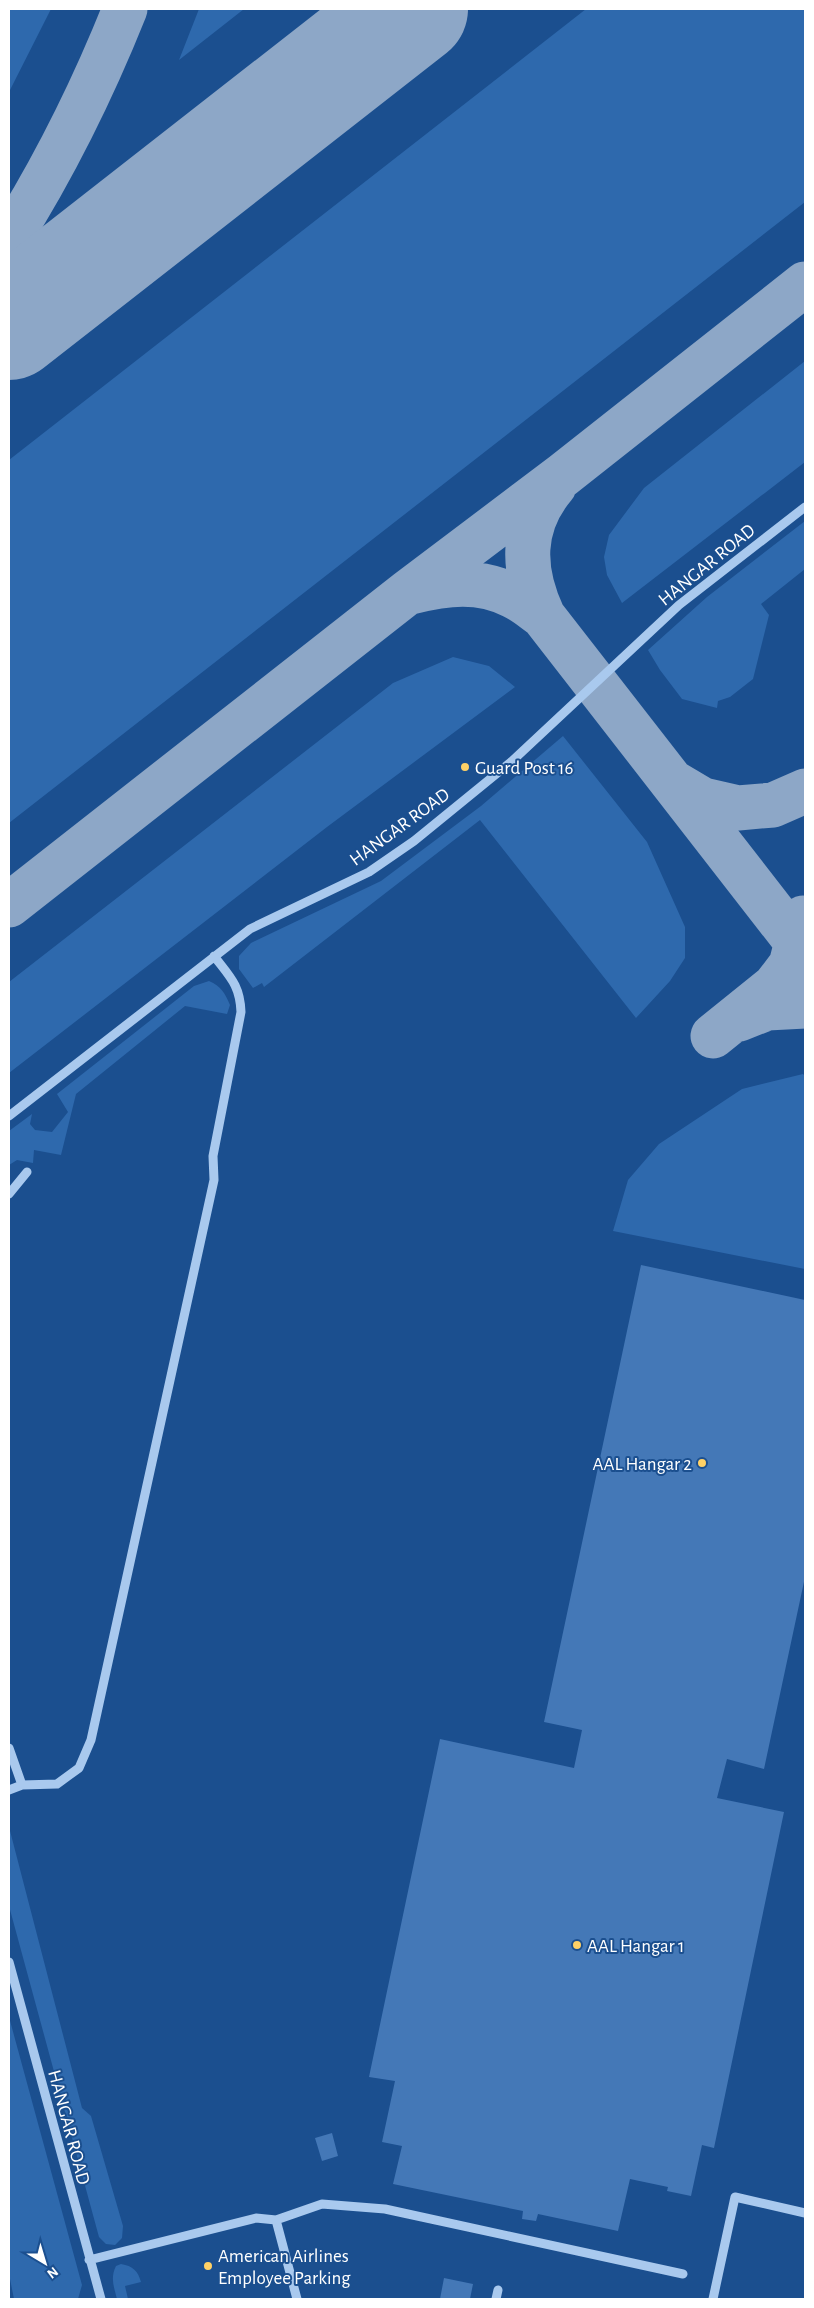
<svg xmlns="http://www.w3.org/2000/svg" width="814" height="2308" viewBox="0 0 814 2308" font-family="'Alegreya Sans',sans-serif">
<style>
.green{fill:#2e69ad}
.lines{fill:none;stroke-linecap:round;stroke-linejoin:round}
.taxiway{stroke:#8da7c7;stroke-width:45}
.runway{stroke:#8da7c7;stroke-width:112}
.building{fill:#4478b7}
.minor{stroke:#a9c9ee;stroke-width:9}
.poi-dot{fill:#ffd166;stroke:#1b4f8f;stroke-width:2}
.labels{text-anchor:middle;stroke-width:4;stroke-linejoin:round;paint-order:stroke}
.street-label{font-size:19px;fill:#fff;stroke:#1b4f8f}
.poi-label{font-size:19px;fill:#fff;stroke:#1b4f8f;text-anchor:start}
</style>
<rect width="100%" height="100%" fill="#1b4f8f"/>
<!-- green -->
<path class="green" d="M9,9H51L9,92Z
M199,9H244L179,60Z
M586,9H805V202L9,823V460Z
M805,361V462L622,603L607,575L604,557L609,535L644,488Z
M805,521V569L761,604L769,615L753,679L730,697L718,701L717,708L682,699L660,670L648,650L707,597Z
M453,657L489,666L515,687L327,827L9,1073V982L393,683Z
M563,736L647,842L685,927V958L670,981L636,1018L480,820L264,987L262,983L253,988L239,969V956L251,943L381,881L481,806Z
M209,981C221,986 225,993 230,1005L227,1014L185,1006L76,1094L61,1155L34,1150L33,1163L17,1160L9,1165V1131L32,1114L30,1124L35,1130L52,1132L68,1112L57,1094L194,986Z
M803,1074L805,1076V1269L613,1231L628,1180L659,1144L742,1089Z
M9,1827L82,2108L91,2116L123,2226L122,2238L115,2245L106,2244L99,2237L9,1906Z
M9,2017L82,2285L78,2299H14L9,2274Z
M121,2264C133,2266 138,2271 141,2282L125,2286L128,2299H117C114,2287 110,2278 116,2266Z"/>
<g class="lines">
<!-- taxiway -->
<path class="taxiway" d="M9,239C55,166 93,89 125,9
M554,486C520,526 522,571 543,616L805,953
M411,592C446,583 480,579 513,596C524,601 533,609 543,616
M676,784L703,800L738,808L773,805L805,791
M9,905L408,592L563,475L805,284
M739,1019L767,1008L805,1006
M713,1036L775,986L791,965L803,918"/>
<!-- runway -->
<path class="runway" d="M9,324L412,9"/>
</g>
<!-- building -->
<path class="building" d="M641,1265L805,1300V1577L764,1769L727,1759L717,1798L784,1812L714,2148L702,2145L691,2196L667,2191L668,2187L630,2179L618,2231L538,2214L536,2221L522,2219L523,2211L393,2184L402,2146L382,2142L395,2081L369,2077L440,1739L574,1768L582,1730L544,1722Z
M332,2133L338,2156L322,2161L315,2138Z
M444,2278L473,2284L470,2299H440Z"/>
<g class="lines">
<!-- minor -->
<path class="minor" d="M9,1116L250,929L369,872L414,841L511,762L679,605L805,507
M9,1194L27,1172
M9,1748L22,1785
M9,1790L22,1785L57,1784L79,1768L91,1740L214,1180L213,1156L241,1012C240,985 230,977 214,956
M9,1962L101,2299
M276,2220L297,2299
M89,2260L256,2218L276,2220L322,2204L385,2209L683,2274
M496,2299L498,2290
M713,2299L735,2197L805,2213"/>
</g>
<!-- markers -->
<g class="poi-dot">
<circle cx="465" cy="767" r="5"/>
<circle cx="702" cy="1463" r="5"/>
<circle cx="577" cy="1945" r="5"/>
<circle cx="208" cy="2266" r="5"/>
</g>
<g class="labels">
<!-- street labels -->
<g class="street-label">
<text transform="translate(706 564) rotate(-39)" y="7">HANGAR ROAD</text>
<text transform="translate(399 826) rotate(-36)" y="7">HANGAR ROAD</text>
<text transform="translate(70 2127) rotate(75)" y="7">HANGAR ROAD</text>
</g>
<!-- poi labels -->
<g class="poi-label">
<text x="475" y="774">Guard Post 16</text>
<text x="692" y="1470" text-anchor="end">AAL Hangar 2</text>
<text x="587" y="1952">AAL Hangar 1</text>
<text x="218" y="2262">American Airlines<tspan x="218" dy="22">Employee Parking</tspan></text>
</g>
</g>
<!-- border -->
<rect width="814" height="2308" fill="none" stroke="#ffffff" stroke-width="20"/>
<!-- north arrow -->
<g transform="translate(45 2263) rotate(142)" stroke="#1b4f8f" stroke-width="4" paint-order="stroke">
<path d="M0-4L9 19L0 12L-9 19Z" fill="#ffffff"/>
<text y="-8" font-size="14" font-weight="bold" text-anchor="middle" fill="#ffffff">N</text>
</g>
</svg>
